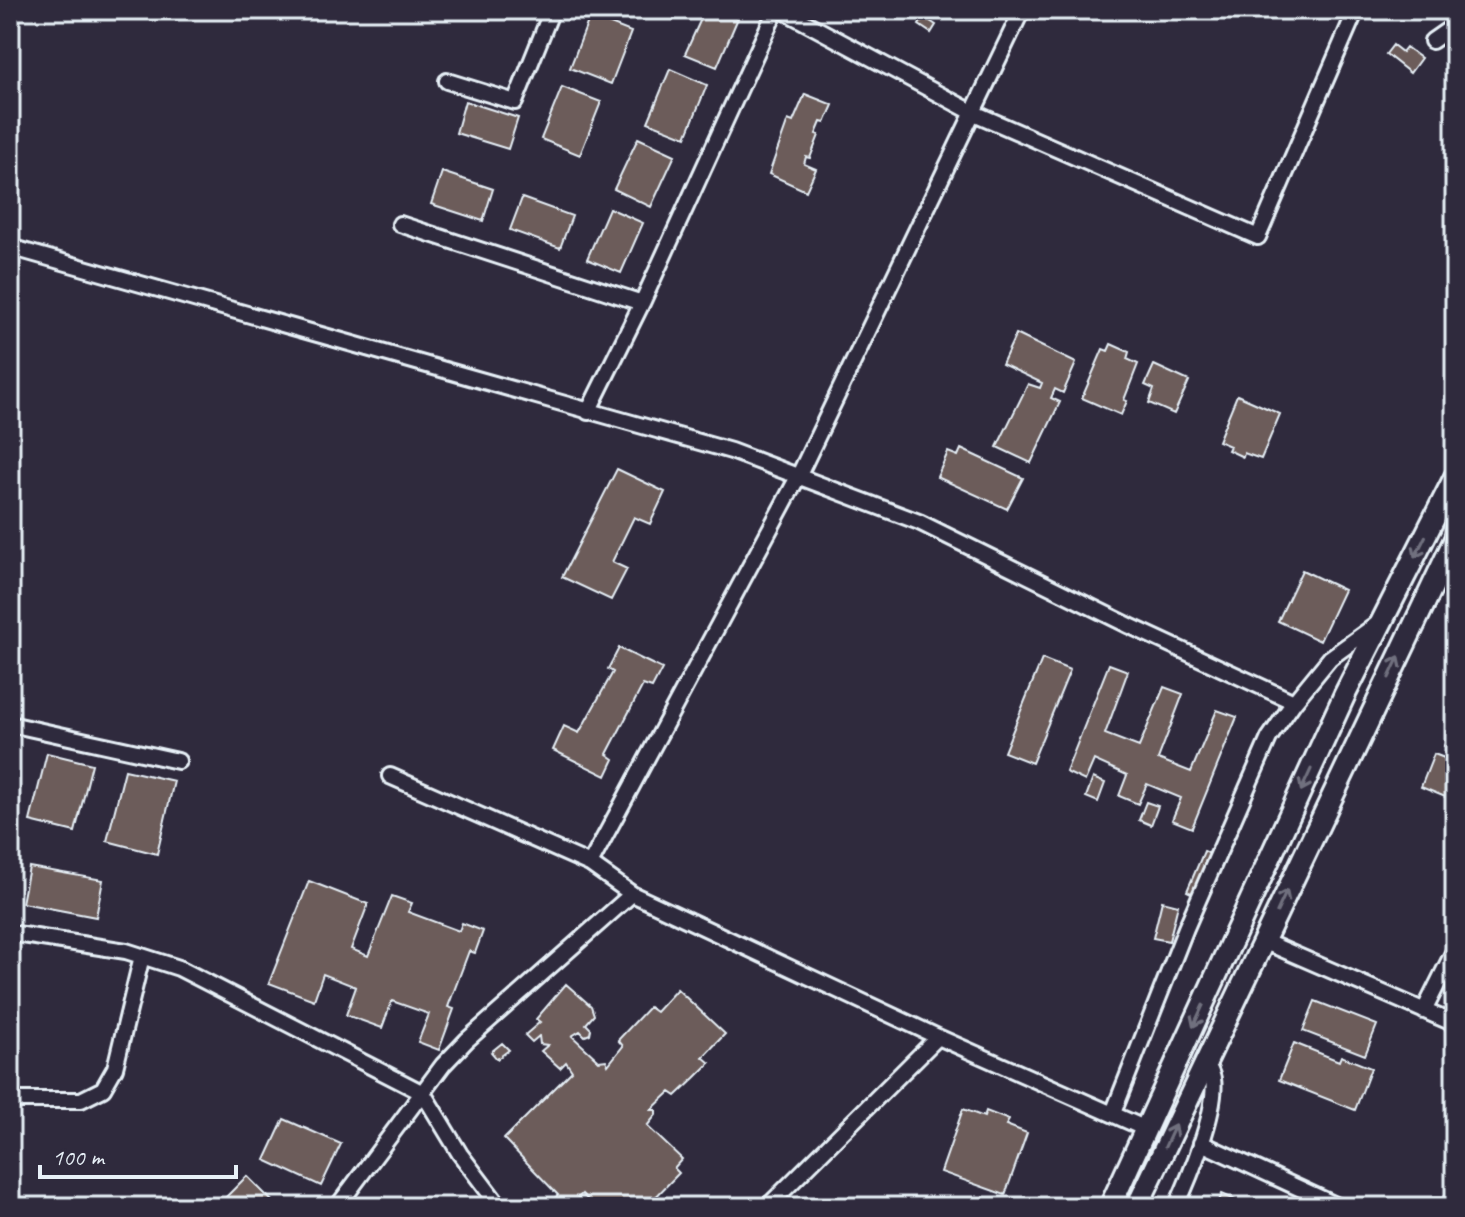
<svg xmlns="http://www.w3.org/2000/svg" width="1465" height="1217" viewBox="0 0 1465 1217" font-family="Caveat,sans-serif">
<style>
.building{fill:#6c5c5a;stroke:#e8f1f8;stroke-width:2}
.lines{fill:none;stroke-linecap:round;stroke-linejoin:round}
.minor-casing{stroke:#e8f1f8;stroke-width:20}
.secondary-casing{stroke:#e8f1f8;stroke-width:26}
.minor{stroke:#2f2a3d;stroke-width:14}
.secondary{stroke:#2f2a3d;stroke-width:20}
.oneway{stroke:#70707e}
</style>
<rect width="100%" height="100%" fill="#2f2a3d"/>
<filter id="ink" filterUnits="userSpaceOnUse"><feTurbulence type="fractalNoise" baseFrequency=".0125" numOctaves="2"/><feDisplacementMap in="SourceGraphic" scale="16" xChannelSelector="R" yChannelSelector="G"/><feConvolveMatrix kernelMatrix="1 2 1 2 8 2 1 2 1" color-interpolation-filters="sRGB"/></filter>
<g filter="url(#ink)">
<!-- building -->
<path class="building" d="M705,10H718L738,18L717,67L685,54Z
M590,16L631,32L611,84L570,68Z
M924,17L936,25L931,33L919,25Z
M1393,45L1402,52L1406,47L1421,58L1410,73L1386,54Z
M670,69L707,85L686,137L648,122Z
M562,87L601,102L580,155L541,139Z
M805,94L833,105L825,123L821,122L816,134L819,135L810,158L806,157L804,164L816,169L806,191L769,174L788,120L793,122Z
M465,101L518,118L508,149L456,133Z
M638,138L675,155L651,207L614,189Z
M442,172L493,189L483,221L431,204Z
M522,198L572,216L560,248L510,230Z
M609,208L643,223L621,273L587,259Z
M1016,334L1076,363L1063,393L1055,389L1051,398L1060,402L1031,463L997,447L1028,384L1040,388L1042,383L1002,364Z
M1111,344L1129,352L1127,359L1138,364L1124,400L1127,401L1121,415L1082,398L1103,349L1108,351Z
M1154,365L1189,381L1174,414L1149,403L1154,389L1145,385Z
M1237,395L1280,414L1261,459L1244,453L1243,457L1228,450L1230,446L1218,441Z
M961,449L1023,478L1007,509L937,477L948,452L958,456Z
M617,469L665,492L650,524L634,517L612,562L627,569L611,600L562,577Z
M1302,570L1344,590L1320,641L1278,621Z
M619,648L662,669L652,688L643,685L607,754L614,759L606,776L553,750L564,726L579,733L613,672L608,669Z
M1042,659L1070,670L1032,763L1004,752Z
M1109,664L1128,671L1105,734L1139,747L1164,687L1183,694L1158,759L1191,772L1217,710L1237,717L1192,828L1172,820L1181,798L1147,784L1138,804L1119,796L1127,775L1094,760L1085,781L1066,772Z
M1454,719H1455V750L1444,746Z
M47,753L92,764L75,832L30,821Z
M1434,754L1455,762V801L1421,787Z
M125,770L174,781L157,854L107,841Z
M1093,778L1105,783L1098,802L1086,797Z
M1146,802L1158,806L1151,825L1139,820Z
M1204,851L1217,857L1199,897L1187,891Z
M29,867L103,880L96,917L22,903Z
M309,881L368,904L351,949L368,956L392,896L412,903L408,912L459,931L462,923L483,931L475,953L469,951L448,1007L454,1009L439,1050L418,1042L429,1014L392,1001L382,1028L346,1015L356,987L323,974L314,1000L269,983Z
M1162,901L1178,905L1169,941L1153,938Z
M566,984L591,1006L594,1015L586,1024L591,1029L590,1034L585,1036L580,1031L572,1036L599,1061L606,1060L608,1065L623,1046L618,1040L649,1007L656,1012L677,989L725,1034L703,1057L710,1063L695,1078L676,1096L670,1092L651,1110H656V1115L647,1126L682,1159L674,1168L679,1173L646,1207H595L582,1194L572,1204H565L564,1200L557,1207H546L558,1195L504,1139L572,1071L566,1062L560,1068L541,1051L548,1045L540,1044L539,1036L532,1042L525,1035L540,1022L536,1019Z
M1315,1001L1377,1025L1365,1055L1303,1031Z
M502,1043L509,1050L497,1059L491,1052Z
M1294,1043L1339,1061L1341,1056L1371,1068L1355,1110L1279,1080Z
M963,1109L984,1117L986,1111L1009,1120L1006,1125L1027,1133L1005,1195L941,1172Z
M284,1119L341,1144L321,1186L265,1160Z
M247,1176L278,1207H216Z
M1222,1194L1251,1207H1216Z"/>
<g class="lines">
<!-- minor casing -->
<g class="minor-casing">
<path id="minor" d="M782,10L974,113L1258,237L1356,10
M1432,41L1455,25
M447,81L515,102L552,10
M400,224L642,303
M10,247L731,451L919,522L1130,626L1294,702
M588,412L642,303L776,10
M10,724L178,761
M390,776L590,864L632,894L938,1037L1146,1129
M590,864L799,475L1022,10
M10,933L126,951L179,968L423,1093L460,1154L500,1207
M1263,941L1455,1024
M1424,1011L1455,949
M10,1100H81L103,1089L115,1068L142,956
M1113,1113L1186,928L1269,738L1294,702L1330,658L1380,622
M1201,1143L1340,1207
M337,1207L443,1065L467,1040L632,894
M767,1207L938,1037
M1176,1207C1189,1179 1218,1109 1213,1079C1212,1073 1208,1067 1206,1061"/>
</g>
<!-- secondary casing -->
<g class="secondary-casing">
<path id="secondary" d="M1110,1207L1345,694L1455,477
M1137,1207L1455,539"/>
</g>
<!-- minor -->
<use href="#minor" class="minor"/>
<!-- secondary -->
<use href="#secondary" class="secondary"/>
</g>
<!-- one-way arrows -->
<defs><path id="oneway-shaft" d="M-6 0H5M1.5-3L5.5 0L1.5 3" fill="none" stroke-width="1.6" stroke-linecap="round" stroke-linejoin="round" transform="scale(2)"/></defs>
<g class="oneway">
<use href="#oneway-shaft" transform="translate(1420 547) rotate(117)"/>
<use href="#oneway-shaft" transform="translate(1394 667) rotate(-65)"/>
<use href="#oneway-shaft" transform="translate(1306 780) rotate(115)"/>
<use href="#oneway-shaft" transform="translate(1282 901) rotate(-65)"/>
<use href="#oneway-shaft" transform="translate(1198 1016) rotate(115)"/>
<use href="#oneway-shaft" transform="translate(1170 1136) rotate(-65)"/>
</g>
</g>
<!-- margin -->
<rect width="1465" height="1217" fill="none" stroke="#2f2a3d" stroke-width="40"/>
<rect x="20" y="20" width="1425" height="1177" fill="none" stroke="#e8f1f8" stroke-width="3" filter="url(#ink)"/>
<!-- scale -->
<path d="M40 1165v12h196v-12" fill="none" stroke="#e8f1f8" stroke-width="4"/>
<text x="52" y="1165" font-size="24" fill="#e8f1f8" stroke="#2f2a3d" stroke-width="6" paint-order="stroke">100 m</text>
</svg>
